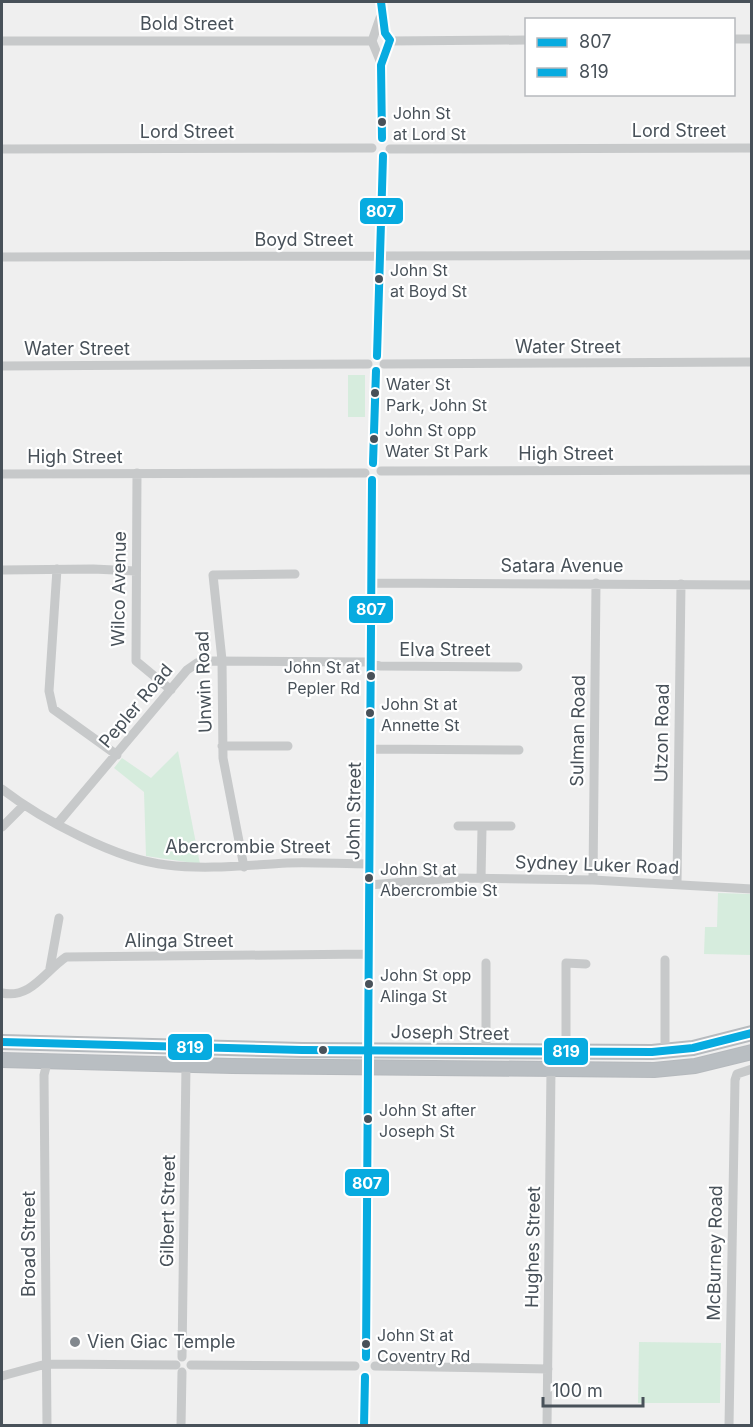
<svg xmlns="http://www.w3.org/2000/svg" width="753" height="1427" viewBox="0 0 753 1427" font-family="Inter,sans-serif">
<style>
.green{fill:#d6ecdd}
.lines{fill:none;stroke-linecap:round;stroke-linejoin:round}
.highway-casing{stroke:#b5b9bd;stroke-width:16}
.minor{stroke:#c7c9ca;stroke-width:9}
.highway{stroke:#b9bec2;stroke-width:14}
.bus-1-casing{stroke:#fff;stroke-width:12}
.bus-2-casing{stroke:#fff;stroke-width:12}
.bus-1{stroke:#07abe0;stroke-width:8}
.bus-2{stroke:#07abe0;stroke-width:8}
.bus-dot{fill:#485159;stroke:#fff;stroke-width:2}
.poi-dot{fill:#82888e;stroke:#fff;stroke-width:2}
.labels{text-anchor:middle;stroke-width:4.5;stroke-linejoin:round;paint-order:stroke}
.bus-label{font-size:16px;fill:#485159;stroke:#fff;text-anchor:start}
.street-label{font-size:18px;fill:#485159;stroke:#fff}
.poi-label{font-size:18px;fill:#485159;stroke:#fff;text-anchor:start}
.line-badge{stroke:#fff;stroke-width:2}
.badge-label{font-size:16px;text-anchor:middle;font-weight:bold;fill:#fff}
</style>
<rect width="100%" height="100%" fill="#efefef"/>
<!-- green -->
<path class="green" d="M348,375H365V417H348Z
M178,751L200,864L146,856L144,792L114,768L122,758L151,778Z
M718,893L751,894V955L704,954L705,927H717Z
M639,1342L721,1343L720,1403H638Z"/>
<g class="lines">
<!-- highway casing -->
<g class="highway-casing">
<path id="highway" d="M2,1042L302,1050L652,1052L693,1048L752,1033
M2,1060L232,1066L654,1070L695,1066L752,1052"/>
</g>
<!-- minor -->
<path class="minor" d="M381,2L385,33L390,40L381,65L382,138
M380,18L372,41L381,63
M734,39H752
M2,41H372
M390,41L526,40
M2,149L372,148
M390,149L752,148
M2,257L752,255
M377,356L383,156
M384,364L752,362
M2,366L368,364
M373,463L376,371
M381,471L752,470
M137,473L136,661L171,690
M2,474L365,473
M57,569L49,691L53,709L117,755
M2,570L93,569L136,571
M372,583L752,585
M222,746H288
M371,749L519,750
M2,789C41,819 117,860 167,865C207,870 247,865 287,863C314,862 342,864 370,864
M58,823L187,670L197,663L209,661L366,662L380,666L518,667
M458,826H511
M2,827L23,806
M244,867L223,758L222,660L213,575L295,574
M481,879L482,828
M593,880L596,583
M677,883L681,584
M369,885L455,878L593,880L752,889
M50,968L59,918
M2,993C31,999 44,972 66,957L369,954
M486,1051V963
M665,1051V960
M566,1052V963L586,964
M47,1063L44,1075L47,1426
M182,1357L186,1065
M366,1357L372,480
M191,1365L355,1366
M375,1366L548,1369
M2,1376L46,1364L176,1365
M181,1426L182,1372
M364,1426L365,1377
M547,1426L551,1069
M729,1426L735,1080L737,1074L752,1069"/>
<!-- highway -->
<use href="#highway" class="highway"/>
<!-- bus-1 casing -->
<g class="bus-1-casing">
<path id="bus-1" d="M381,2L385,33L390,40L381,65L382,138
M377,356L383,156
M373,463L376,371
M366,1357L372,480
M364,1426L365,1377"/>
</g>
<!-- bus-2 casing -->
<g class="bus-2-casing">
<path id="bus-2" d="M2,1042L302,1050L652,1052L693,1048L752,1033"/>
</g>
<!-- bus-1 -->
<use href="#bus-1" class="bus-1"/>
<!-- bus-2 -->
<use href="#bus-2" class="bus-2"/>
</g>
<!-- markers -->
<g class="bus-dot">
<circle cx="382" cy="122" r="5"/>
<circle cx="379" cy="279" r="5"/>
<circle cx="375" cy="393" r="5"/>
<circle cx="374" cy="439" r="5"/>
<circle cx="371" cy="676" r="5"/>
<circle cx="370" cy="713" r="5"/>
<circle cx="369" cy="878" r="5"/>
<circle cx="369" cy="984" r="5"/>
<circle cx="323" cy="1050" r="5"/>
<circle cx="368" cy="1119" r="5"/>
<circle cx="366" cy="1344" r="5"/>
</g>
<circle class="poi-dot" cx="75" cy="1342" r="6"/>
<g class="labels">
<!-- bus labels -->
<g class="bus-label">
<text x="393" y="119">John St<tspan x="393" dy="21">at Lord St</tspan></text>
<text x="390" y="276">John St<tspan x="390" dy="21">at Boyd St</tspan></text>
<text x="386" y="390">Water St<tspan x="386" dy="21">Park, John St</tspan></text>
<text x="385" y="436">John St opp<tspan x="385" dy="21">Water St Park</tspan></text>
<text x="360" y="673" text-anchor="end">John St at<tspan x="360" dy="21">Pepler Rd</tspan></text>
<text x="381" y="710">John St at<tspan x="381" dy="21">Annette St</tspan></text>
<text x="380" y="875">John St at<tspan x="380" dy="21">Abercrombie St</tspan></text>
<text x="380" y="981">John St opp<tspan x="380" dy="21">Alinga St</tspan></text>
<text x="379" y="1116">John St after<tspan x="379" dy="21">Joseph St</tspan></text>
<text x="377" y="1341">John St at<tspan x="377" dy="21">Coventry Rd</tspan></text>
</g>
<!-- street labels -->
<g class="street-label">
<text x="187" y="30">Bold Street</text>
<text x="679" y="137">Lord Street</text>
<text x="187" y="138">Lord Street</text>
<text x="304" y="246">Boyd Street</text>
<text x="568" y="353">Water Street</text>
<text x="77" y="355">Water Street</text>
<text x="566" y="460">High Street</text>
<text x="75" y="463">High Street</text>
<text x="562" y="572">Satara Avenue</text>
<text transform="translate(119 589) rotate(-89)" y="6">Wilco Avenue</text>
<text x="445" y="656">Elva Street</text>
<text transform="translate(204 682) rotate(-92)" y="6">Unwin Road</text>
<text transform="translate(136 706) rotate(-50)" y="6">Pepler Road</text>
<text transform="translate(578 731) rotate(-89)" y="6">Sulman Road</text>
<text transform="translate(662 733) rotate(-89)" y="6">Utzon Road</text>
<text transform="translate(354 811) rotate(-89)" y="6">John Street</text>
<text x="248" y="853">Abercrombie Street</text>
<text transform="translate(597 865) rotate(2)" y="6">Sydney Luker Road</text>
<text x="179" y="947">Alinga Street</text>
<text transform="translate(450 1033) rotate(1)" y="6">Joseph Street</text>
<text transform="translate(168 1211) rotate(-89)" y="6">Gilbert Street</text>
<text transform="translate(29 1244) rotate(-90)" y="6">Broad Street</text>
<text transform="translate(533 1247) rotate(-89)" y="6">Hughes Street</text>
<text transform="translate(715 1253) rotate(-89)" y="6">McBurney Road</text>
</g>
<!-- poi labels -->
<g class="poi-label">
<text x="87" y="1348">Vien Giac Temple</text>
</g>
</g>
<g class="line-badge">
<rect x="359" y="197" width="45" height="28" rx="6" fill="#07abe0"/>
<rect x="348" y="595" width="46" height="29" rx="6" fill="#07abe0"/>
<rect x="167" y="1033" width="46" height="28" rx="6" fill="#07abe0"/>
<rect x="543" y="1037" width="46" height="29" rx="6" fill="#07abe0"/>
<rect x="344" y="1168" width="46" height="29" rx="6" fill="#07abe0"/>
</g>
<g class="badge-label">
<text x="381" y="217">807</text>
<text x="371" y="615">807</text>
<text x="190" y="1053">819</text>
<text x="566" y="1057">819</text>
<text x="367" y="1189">807</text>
</g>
<!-- border -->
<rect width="753" height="1427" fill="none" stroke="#485159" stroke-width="6"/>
<!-- legend -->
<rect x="525" y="18" width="210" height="78" fill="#ffffff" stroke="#b6b9bd" stroke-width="1.5"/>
<rect x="537" y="38" width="30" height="9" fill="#07abe0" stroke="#b6b9bd" stroke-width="1.5"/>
<text x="579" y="48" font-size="18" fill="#485159">807</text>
<rect x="537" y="68" width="30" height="9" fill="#07abe0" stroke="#b6b9bd" stroke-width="1.5"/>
<text x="579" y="78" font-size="18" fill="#485159">819</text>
<!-- scale -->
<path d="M543 1397v9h100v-9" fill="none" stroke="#485159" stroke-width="3"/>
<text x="552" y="1397" font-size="18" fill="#485159" stroke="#ffffff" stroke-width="4.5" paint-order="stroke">100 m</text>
</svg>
